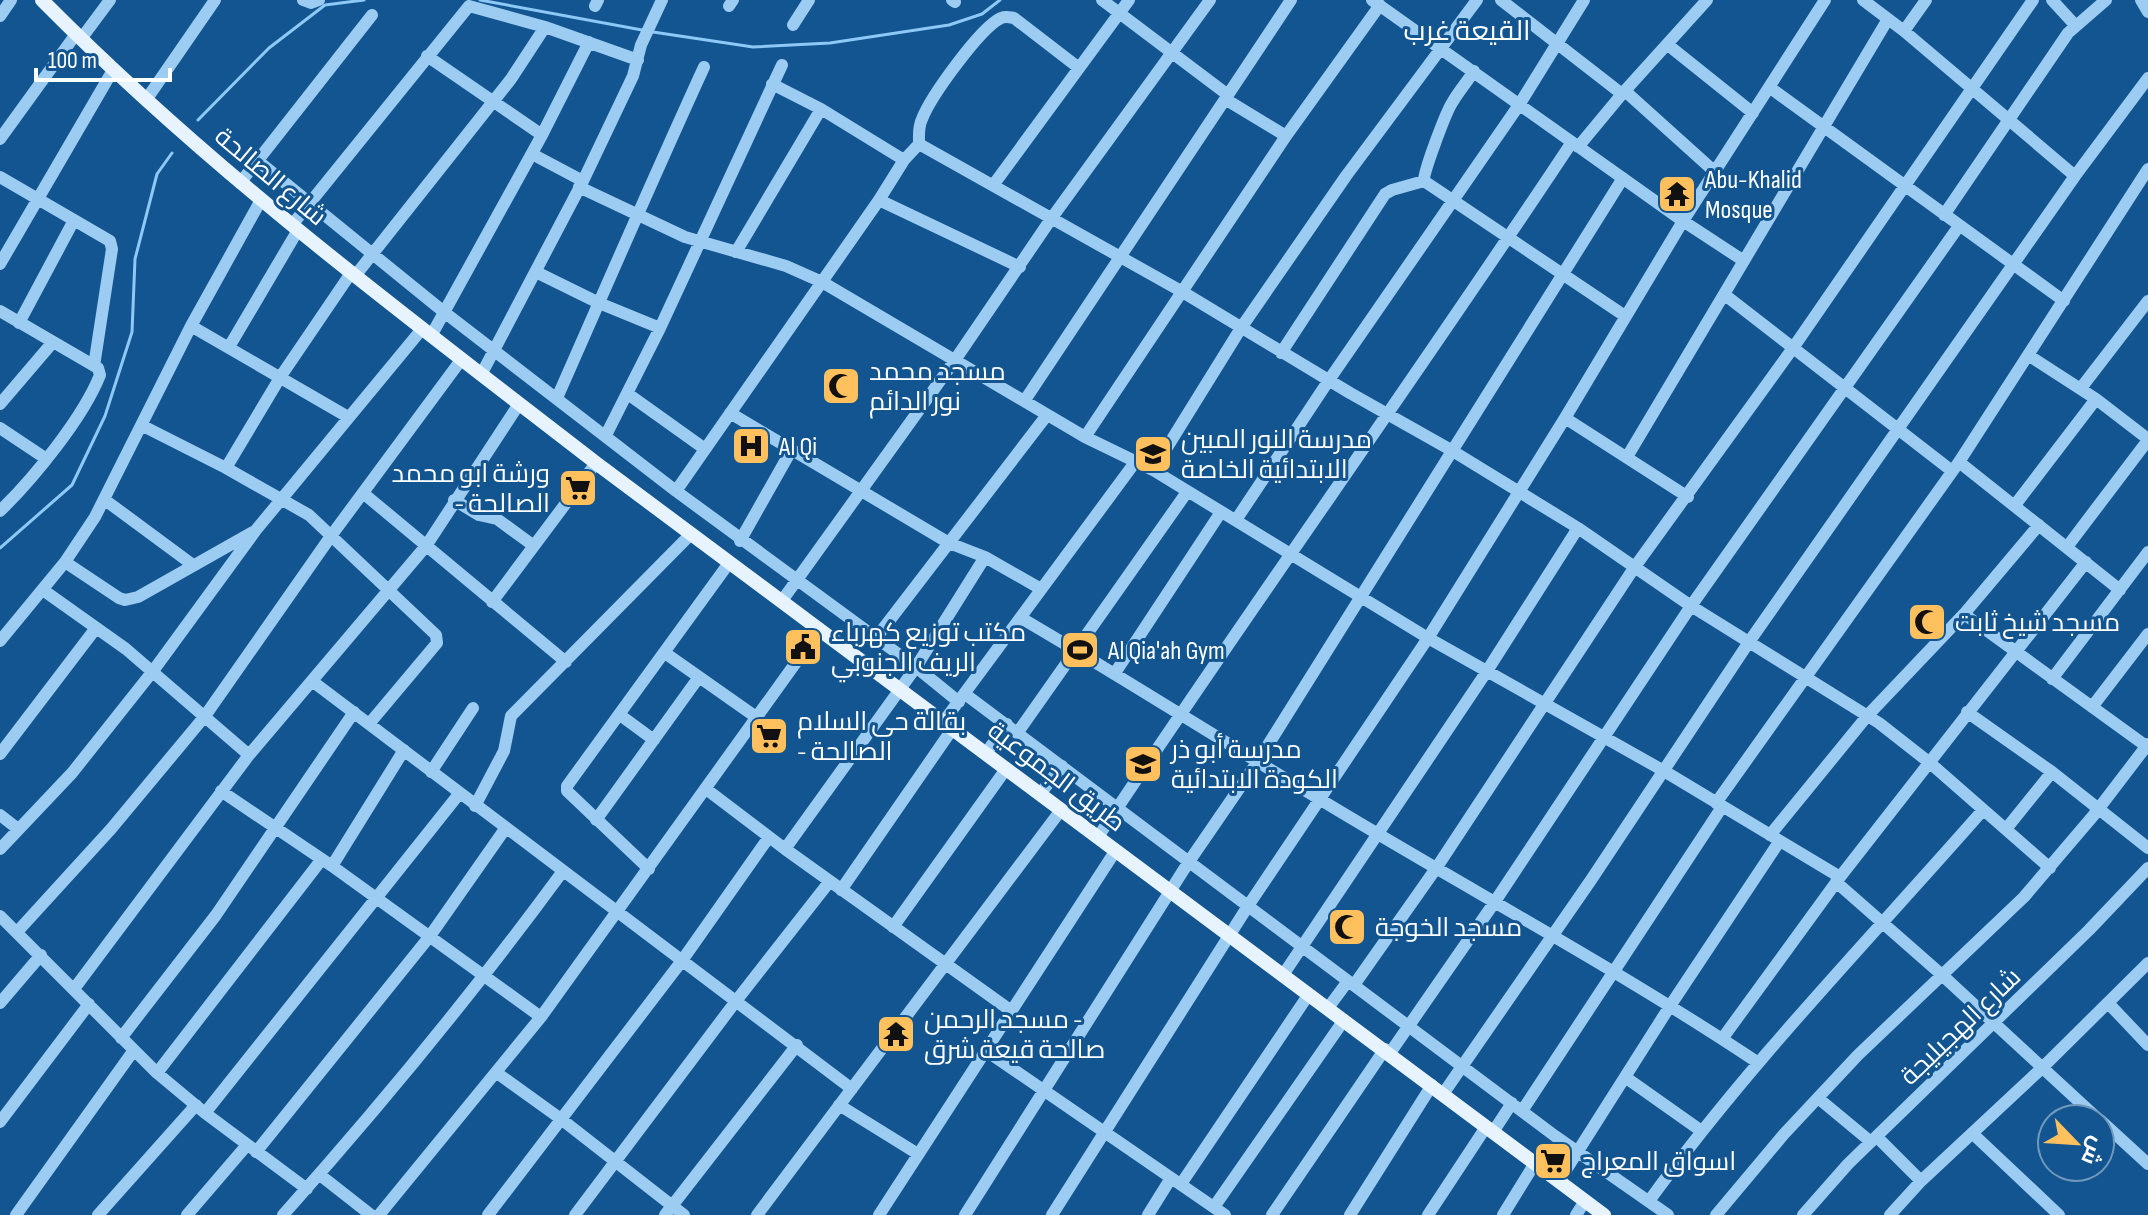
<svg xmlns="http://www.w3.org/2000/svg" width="2148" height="1215" viewBox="0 0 2148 1215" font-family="'Sofia Sans Condensed',Cairo,sans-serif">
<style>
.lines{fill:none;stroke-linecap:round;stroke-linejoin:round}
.stream{stroke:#8ec8f6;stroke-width:3}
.minor{stroke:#9cccf2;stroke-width:12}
.major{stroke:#e7f3ff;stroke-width:14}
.labels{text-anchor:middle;stroke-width:6;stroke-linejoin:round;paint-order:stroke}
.street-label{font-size:26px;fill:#fff;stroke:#125590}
.poi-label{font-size:26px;fill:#fff;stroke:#125590;text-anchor:start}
.neighbourhood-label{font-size:28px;fill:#fff;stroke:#125590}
</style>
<rect width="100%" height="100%" fill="#125590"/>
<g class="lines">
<!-- stream -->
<path class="stream" d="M480,0L642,30
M653,32L753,47L830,43L949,25L982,14L1000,0
M198,120L269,48L325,5L364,0
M0,548L72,485L105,416L132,332L135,259L157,174L172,153"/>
<!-- minor -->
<path class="minor" d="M303,0L311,3L319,0
M952,0L955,2
M1102,0L1228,95
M1372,0L1683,221L1744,261
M1501,0L1622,94
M1863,0L1904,31L2075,176
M2052,0L2075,25
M2141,0L2148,12
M595,6L598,0
M729,6L733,0
M0,16L11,0
M793,25L809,0
M1904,31L1926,0
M81,39L110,0
M1668,45L1753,113
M427,56L542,135
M772,84L821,109L904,160
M1769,87L2064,301
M1625,91L1715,172
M1225,99L1286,136
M146,100L215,0
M0,139L76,34
M919,144L1181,291L1350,393L1451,450L1578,528L1691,606L1879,723L1930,763L2050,868
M1578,147L1622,94L1707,0
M532,154L583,181
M258,161L444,312L676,491L916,667L959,702
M0,177L110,241L112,249L94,366
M1424,181L1625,316
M1424,181C1423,173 1446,112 1452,103C1458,92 1467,82 1474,71
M240,183L372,15
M994,184L1129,0
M579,187L685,237L786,266L822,282L1085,437L1153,470L1428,638L1664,771L1840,877
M879,200L1020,267
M1944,215L2068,33L2106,0
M292,225L469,6L545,27L638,60
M736,252L821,109
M0,264L113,70
M536,272L599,303L660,328
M355,276L511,79L545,27
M1725,295L1952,471
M0,311L98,368L100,375C83,418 33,479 0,511
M19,323L74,220
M191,326L348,417
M431,336L542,135L589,42
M229,347L298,230
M1281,353L1385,194L1392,190L1424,181
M2028,355L2096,399L2148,439
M481,375L583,181L633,76L641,45L662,0
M2081,388L2148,301
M628,394L705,449
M557,398C606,287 654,176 704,67
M1025,400L1291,0
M0,404L53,342
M730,413L949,543L985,557L1041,589
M1565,418L1688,497
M143,426L226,468L309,515L436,635L437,643L369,724
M0,428L45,458
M606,435L660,328L782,65
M1085,437L1286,136L1380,5
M1627,457L1888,19
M1959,462L2120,590
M226,468L281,376L351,273
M1153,470L1241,328L1346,176L1477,0
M676,491L879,200L904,160L919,144C919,135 918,127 922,119C931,96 980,28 1001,18C1006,16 1008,17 1014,18L1079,68
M363,493L566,662
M105,500L193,565
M454,500L479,515L497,519L534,546
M2015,505L2096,399
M1236,520L1329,380L1519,105L1584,0
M740,541L792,449
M2067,547L2148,440
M65,562L119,598L125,600L138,597L253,532
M43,590L126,649L249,755
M492,602L596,463
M781,602L955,360L1051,219L1210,0
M1964,614L2146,746
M1021,618C1122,677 1220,740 1321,800C1466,888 1616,968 1757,1062
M876,638L1047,415
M0,641L65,562L95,517L191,326L261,200
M665,653L756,717
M1115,673L1221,512
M2052,679L2148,552
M312,681L852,1089
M965,694L1555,1136L1668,1215
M2092,707L2148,634
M1967,712L2052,772L2148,848
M620,715L654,740
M944,721L1136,461
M1018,732L1187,492
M986,753L1007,724
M0,754L96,628
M431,772L473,708
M706,789L785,849L1010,1010
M221,791L332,866L541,1017
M1040,794L1062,766
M1716,803L1959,462L2148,169
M475,806L504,751L511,716L691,534
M0,815L18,829
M596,820L699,677
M2006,829L2052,772
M1770,835L1868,715L1964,614L2039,525
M1098,837C1253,604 1417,376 1572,142
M0,849L72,773L153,671L256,530L422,329
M785,849L916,667L985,557
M332,866L404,750
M649,869L567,791V786L729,563
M1836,882L1942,975L2098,1119
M841,890L953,728
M0,916L157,1073L205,1113L307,1189
M893,927L1006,769
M17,932L111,829L205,716L331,536L461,360
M1283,975L1487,671L1578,528
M1354,985L1437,867L1634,568L1793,348L2033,0
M74,989L249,755L426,546L519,404
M0,1003L41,955
M2109,1004L2148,1045
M1328,1008L1348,981
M121,1038L216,915L354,712
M1722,1039L1840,877L2086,562
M985,1050L1225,1215
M1390,1053L1494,903L1691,606L1959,226
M157,1073L322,859
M497,1073L561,1119L684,1215
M1625,1077L1700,1130
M1443,1094L1591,880L1749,642L2075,176L2148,78
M1818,1098L1871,1142
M839,1105L918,1154
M1522,1111L1722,807
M205,1113L459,794
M2100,1120L2148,1164
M0,1122L89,1004
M1493,1132L1512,1103
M1972,1133L2059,1215
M1877,1137L1921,1181
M256,1152L430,936L505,829
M320,1175L371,1215
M1559,1181L1670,1006L1779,842
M1181,1184L1309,994
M1649,1201C1750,1062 1870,939 1983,810
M1214,1207L1344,1020
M16,1215L134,1050
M98,1215L196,1105
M187,1215L247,1145
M283,1215C382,1104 475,991 563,871
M379,1215L541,1017L820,629
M488,1215L681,962L769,837
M575,1215L736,1001L830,881
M665,1215L797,1045
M757,1215L1061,810
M879,1215L1116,850
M965,1215L1188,863L1258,761L1623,178
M1052,1215L1248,906L1428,638L1565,418L1683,221L1825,0
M1148,1215L1171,1178
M1272,1215L1385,1049
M1350,1215L1432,1085
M1428,1215L1486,1127
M1503,1215L1535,1163
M1576,1215L1585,1201
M1716,1215L1784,1134L1858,1055L2024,897L2093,816L2148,744
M1803,1215L1848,1164L2089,930L2148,868
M1890,1215L1921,1181L2042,1068L2148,963"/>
<!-- major -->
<path class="major" d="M42,0C212,172 406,316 596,463L1604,1215"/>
</g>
<!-- icons -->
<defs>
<g id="temple-square" transform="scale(2)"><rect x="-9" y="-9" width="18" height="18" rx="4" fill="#ffc05d" stroke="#125590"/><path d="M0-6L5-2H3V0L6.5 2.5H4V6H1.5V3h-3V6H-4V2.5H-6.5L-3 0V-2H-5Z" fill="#111"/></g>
<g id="mosque-square" transform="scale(2)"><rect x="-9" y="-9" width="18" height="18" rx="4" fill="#ffc05d" stroke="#125590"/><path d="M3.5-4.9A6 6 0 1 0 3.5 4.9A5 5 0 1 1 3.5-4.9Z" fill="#111"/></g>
<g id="hospital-square" transform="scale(2)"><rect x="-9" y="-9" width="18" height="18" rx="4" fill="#ffc05d" stroke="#125590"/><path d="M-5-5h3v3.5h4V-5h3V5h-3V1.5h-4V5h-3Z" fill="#111"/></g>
<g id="school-square" transform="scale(2)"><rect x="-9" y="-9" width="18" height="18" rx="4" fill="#ffc05d" stroke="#125590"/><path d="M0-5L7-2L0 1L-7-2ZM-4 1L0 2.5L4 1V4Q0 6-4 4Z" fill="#111"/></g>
<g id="supermarket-square" transform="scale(2)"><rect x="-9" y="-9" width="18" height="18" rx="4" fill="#ffc05d" stroke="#125590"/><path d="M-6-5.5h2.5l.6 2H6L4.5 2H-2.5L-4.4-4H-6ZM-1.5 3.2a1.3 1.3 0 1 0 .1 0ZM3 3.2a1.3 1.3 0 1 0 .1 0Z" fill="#111"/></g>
<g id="civic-square" transform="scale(2)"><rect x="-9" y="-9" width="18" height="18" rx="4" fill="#ffc05d" stroke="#125590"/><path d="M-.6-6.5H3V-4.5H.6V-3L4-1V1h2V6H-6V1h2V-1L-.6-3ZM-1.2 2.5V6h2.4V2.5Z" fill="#111"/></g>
<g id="stadium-square" transform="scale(2)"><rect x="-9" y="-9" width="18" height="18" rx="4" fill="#ffc05d" stroke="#125590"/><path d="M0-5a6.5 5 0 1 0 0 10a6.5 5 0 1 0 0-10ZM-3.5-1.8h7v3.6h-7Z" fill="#111"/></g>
</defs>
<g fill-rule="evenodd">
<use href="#temple-square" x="1677" y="194"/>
<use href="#mosque-square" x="841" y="386"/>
<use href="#hospital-square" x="751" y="446"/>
<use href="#school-square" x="1153" y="454"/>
<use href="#supermarket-square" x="578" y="488"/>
<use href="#mosque-square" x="1927" y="622"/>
<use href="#civic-square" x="803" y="647"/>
<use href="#stadium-square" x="1080" y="650"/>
<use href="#supermarket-square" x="769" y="736"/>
<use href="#school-square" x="1143" y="764"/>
<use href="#mosque-square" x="1347" y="927"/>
<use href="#temple-square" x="896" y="1034"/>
<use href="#supermarket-square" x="1553" y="1161"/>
</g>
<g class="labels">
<!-- street labels -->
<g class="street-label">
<text transform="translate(271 176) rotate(40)" y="9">شارع الصالحة</text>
<text transform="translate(1057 776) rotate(37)" y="9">طريق الجموعية</text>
<text transform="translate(1960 1026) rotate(-44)" y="9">شارع الهجيليجة</text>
</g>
<!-- poi labels -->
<g class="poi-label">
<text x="1705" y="188">Abu-Khalid<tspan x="1705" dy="30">Mosque</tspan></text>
<text x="869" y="380">مسجد محمد<tspan x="869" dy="30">نور الدائم</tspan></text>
<text x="1181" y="448">مدرسة النور المبين<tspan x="1181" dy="30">الابتدائية الخاصة</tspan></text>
<text x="779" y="455">Al Qi</text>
<text x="550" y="482" text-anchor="end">ورشة ابو محمد<tspan x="550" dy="30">- الصالحة</tspan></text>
<text x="1955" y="631">مسجد شيخ ثابت</text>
<text x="831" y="641">مكتب توزيع كهرباء<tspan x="831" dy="30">الريف الجنوبي</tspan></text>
<text x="1108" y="659">Al Qia'ah Gym</text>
<text x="797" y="730">بقالة حي السلام<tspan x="797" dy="30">- الصالحة</tspan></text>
<text x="1171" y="758">مدرسة أبو ذر<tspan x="1171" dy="30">الكودة الابتدائية</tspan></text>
<text x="1375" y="936">مسجد الخوجة</text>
<text x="924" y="1028">مسجد الرحمن -<tspan x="924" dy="30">صالحة قيعة شرق</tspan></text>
<text x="1581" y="1170">اسواق المعراج</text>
</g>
<!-- neighbourhood labels -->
<g class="neighbourhood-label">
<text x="1467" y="40">القيعة غرب</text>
</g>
</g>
<!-- north arrow -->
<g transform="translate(2076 1143) rotate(115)"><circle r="38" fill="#125590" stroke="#7199bc" stroke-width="2"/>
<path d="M0-6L14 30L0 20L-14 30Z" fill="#ffc05d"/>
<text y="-12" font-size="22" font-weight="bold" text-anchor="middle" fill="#ffffff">ش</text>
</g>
<!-- scale -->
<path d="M36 68v12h134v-12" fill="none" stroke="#ffffff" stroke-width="4"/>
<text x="48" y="68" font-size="24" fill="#ffffff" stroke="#125590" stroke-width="6" paint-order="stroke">100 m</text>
</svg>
